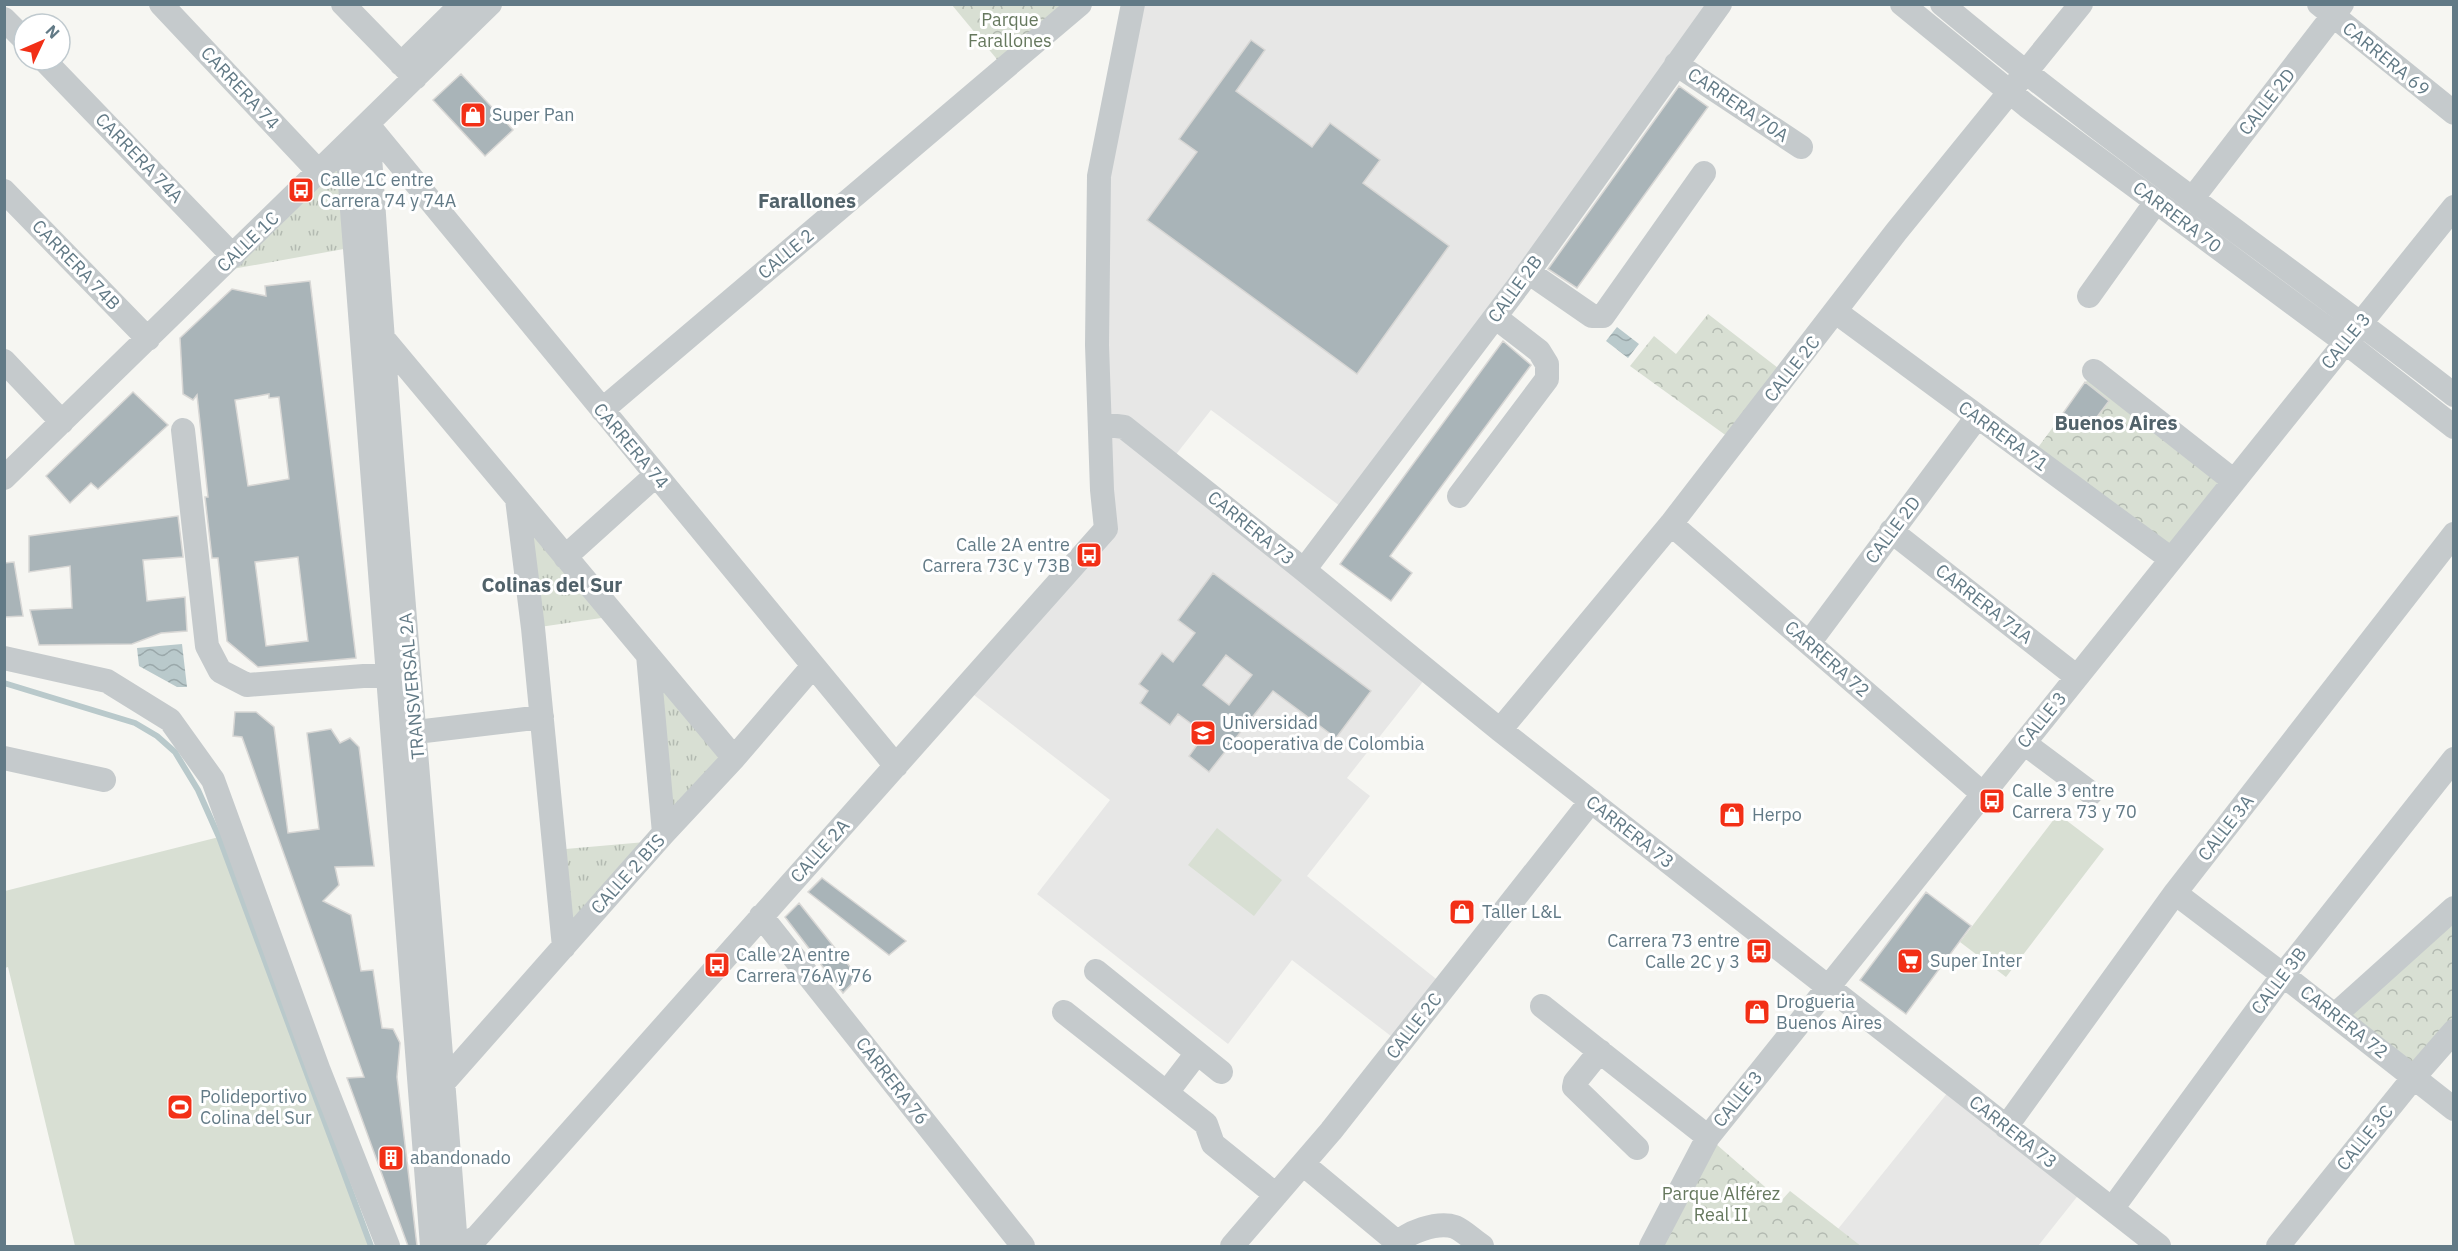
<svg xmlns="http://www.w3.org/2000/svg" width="2458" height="1251" viewBox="0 0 2458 1251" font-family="'IBM Plex Sans',sans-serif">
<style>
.built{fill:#e7e7e6}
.grass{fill:url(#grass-tufts)}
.park{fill:url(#park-crowns)}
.pitch{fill:#d8dfd3}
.water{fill:url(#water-waves)}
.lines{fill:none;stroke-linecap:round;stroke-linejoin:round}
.stream{stroke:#b9c9cb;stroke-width:6}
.building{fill:#a9b4b8;stroke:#d8d7d5;stroke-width:1.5;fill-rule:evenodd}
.minor{stroke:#c5cacc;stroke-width:24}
.labels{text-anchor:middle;stroke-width:6;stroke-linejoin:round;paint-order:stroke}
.park-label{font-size:18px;fill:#66785e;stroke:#fff}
.street-label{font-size:18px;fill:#627a86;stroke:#fff}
.poi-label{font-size:18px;fill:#627a86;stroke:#fff;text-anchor:start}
.neighbourhood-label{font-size:20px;font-weight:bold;fill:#51626a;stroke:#fff}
</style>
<defs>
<pattern id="grass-tufts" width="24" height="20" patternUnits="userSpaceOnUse" patternTransform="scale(1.5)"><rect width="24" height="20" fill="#d8dfd3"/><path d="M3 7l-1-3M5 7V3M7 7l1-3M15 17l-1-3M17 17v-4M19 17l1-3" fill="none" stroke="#b3bab1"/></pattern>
<pattern id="park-crowns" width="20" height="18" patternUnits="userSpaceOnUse" patternTransform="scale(1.5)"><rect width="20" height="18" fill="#d8dfd3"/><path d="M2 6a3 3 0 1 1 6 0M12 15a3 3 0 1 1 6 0" fill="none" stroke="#b3bab1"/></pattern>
<pattern id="water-waves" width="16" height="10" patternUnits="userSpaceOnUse" patternTransform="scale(1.5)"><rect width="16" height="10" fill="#b9c9cb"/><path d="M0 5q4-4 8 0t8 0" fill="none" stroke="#9aa8aa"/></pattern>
</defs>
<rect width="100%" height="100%" fill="#f6f6f2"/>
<!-- built -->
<path class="built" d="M1133,5H1720L1348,512L1211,410L1170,462L1429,674L1347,778L1370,796L1307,876L1445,986L1400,1043L1292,960L1228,1044L1037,894L1110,800L965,688L1106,529L1099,176Z
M1953,1086L2084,1188L2038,1246H1861L1838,1229Z"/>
<!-- grass -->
<path class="grass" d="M347,145L355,247L216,272Z
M517,499L615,616L533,628Z
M648,655L734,758L664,833Z
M657,841L564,947L554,850Z"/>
<!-- park -->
<path class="park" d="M952,5H1080L1005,69Z
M1708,314L1787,375L1735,442L1630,366L1654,336L1676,354Z
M2094,371L2234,481L2171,559L2031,457Z
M2453,908V1031L2414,1077L2335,1015Z
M1708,1137L1781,1201L1790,1191L1861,1246H1651Z"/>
<!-- pitch -->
<path class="pitch" d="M2058,814L2104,849L2006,977L1960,942Z
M1217,828L1282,880L1254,916L1188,865Z
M219,837L371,1246H75L8,967L5,968V891Z"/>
<!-- water -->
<path class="water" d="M1617,327L1639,344L1628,358L1606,341Z
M182,644L187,687H177L139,666L137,648Z"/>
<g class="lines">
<!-- stream -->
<path class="stream" d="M4,683L135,723L157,736L175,752L198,790L219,837L371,1246"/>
</g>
<!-- building -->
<path class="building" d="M1251,40L1265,50L1236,91L1312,147L1330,123L1380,160L1363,183L1449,246L1357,374L1147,220L1197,152L1179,139Z
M461,74L513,130L485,156L433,100Z
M1679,86L1708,107L1577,288L1548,269Z
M310,281L356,658L258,667L227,641L218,558H212L205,497H208L197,395L193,400L183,394L180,338L232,289L266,296L265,286ZM269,394V398L279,397L289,479L248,486L235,400ZM298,557L308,641L266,646L255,562Z
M1503,341L1531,365L1390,556L1412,573L1391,601L1340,564Z
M2085,382L2109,401L2085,433L2061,416Z
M133,392L168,425L98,489L91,483L70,503L46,476Z
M178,516L183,557L143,560L147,601L185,597L187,631L161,633L132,644L39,645L30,610L72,608L70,566L29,572V536Z
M14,562L23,616L4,617V563Z
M1213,573L1371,691L1336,738L1273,691L1209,772L1189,756L1205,734L1178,714L1170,725L1140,703L1148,691L1139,684L1162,653L1173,662L1195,633L1178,620ZM1226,655L1252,675L1229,705L1203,685Z
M235,712H256L274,727L288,833L319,829L307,733L331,729L340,743L350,738L359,747L374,866L335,867L339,885L323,901L351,915L361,971L373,970L382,1028L393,1029L400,1043L397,1077L417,1246H408L347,1078L364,1077L242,737L233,736Z
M822,878L906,941L889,955L808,892Z
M1926,892L1971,926L1906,1014L1860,980Z
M799,903L858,977L843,993L785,917Z"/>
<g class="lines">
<!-- minor -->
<path class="minor" d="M161,4L319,172
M343,4L415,78
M1902,4L2027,106L2345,342L2454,427
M1942,4C2107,142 2285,263 2454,395
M2319,4L2454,113
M4,19L24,39
M44,60L233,256
M401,64L462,4
M1676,64L1801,147
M368,125C392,499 428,873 456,1246
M368,125L896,766
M347,145L432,1246
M4,191L148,339
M2192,199L2342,4
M1528,272L1592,316H1603L1704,173
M2089,296L2156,202
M1836,312L2171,559
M382,337L734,758
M4,361L62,422
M2094,371L2234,481
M602,410L1080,4
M1101,424L1124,427L1304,570L1500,730L2159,1246
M183,430L207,646L220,671L247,685L402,673
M4,478L490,4
M1459,496L1547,379V364L1539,351L1495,317
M517,499L533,628L564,947
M1671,524L1983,794
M1891,531L2077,677
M565,557L656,475
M1304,570L1519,285L1720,4
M1809,643L1977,417
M648,655L664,833
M4,658L107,681L170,720L213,780L319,1071L388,1246
M1500,730L1671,524L1896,232L2081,4
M416,732L542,717
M2024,743L2091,793
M4,758L104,780
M2175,893L2283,975L2454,1109
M761,916L1023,1246
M1096,971L1221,1072
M1542,1006L1708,1137
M1064,1012L1206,1124L1213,1144L1276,1195
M2335,1015L2454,908
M1600,1051L1575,1082L1574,1087L1637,1148
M444,1082L664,833L734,758L813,666
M1168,1091L1197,1053
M2006,1127L2175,893L2454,534
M1303,1164L1398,1243
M2112,1209L2283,975L2454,759
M460,1246L477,1237L1106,529L1102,490L1097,345L1099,176L1133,4
M1232,1246L1331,1131L1591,801
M1395,1246C1406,1232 1438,1221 1455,1227C1464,1231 1473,1240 1482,1246
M1651,1246L1708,1137L2454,207
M2278,1246L2414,1077L2454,1031"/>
</g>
<!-- icons -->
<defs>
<g id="shop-square" transform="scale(1.35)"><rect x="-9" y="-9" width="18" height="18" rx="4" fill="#f22f16" stroke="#fff"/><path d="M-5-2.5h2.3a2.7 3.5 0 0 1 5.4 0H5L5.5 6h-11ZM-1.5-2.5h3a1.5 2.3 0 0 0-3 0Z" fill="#fff"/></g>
<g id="bus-square" transform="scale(1.35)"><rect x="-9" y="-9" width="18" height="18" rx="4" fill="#f22f16" stroke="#fff"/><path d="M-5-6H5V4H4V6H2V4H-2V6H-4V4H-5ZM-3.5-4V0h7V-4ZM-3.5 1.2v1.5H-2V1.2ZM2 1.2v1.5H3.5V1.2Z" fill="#fff"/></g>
<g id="university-square" transform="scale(1.35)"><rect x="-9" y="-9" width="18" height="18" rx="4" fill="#f22f16" stroke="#fff"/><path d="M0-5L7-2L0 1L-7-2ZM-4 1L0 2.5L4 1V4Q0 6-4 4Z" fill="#fff"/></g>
<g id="supermarket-square" transform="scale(1.35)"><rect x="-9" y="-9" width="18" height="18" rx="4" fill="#f22f16" stroke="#fff"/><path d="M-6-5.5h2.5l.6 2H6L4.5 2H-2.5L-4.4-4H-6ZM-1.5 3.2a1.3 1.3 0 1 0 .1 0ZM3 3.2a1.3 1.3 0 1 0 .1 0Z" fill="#fff"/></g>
<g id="stadium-square" transform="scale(1.35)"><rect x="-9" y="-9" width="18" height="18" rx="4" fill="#f22f16" stroke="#fff"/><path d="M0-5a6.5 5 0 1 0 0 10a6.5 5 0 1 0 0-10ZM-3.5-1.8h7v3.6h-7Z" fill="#fff"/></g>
<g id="building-square" transform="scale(1.35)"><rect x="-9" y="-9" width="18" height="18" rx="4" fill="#f22f16" stroke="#fff"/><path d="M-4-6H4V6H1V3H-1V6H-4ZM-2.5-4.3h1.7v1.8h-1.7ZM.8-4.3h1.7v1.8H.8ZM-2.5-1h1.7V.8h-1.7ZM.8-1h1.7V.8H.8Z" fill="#fff"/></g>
</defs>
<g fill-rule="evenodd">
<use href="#shop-square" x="473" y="115"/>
<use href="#bus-square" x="301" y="190"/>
<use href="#bus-square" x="1089" y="555"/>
<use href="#university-square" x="1203" y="733"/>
<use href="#bus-square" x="1992" y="801"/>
<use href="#shop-square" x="1732" y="815"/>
<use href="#shop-square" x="1462" y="912"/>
<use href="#bus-square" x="1759" y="951"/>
<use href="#supermarket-square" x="1910" y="961"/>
<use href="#bus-square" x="717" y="965"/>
<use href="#shop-square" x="1757" y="1012"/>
<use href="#stadium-square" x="180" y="1107"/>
<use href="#building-square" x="391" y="1158"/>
</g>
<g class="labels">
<!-- park labels -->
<g class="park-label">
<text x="1010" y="26">Parque<tspan x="1010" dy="21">Farallones</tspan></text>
<text x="1721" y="1200">Parque Alférez<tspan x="1721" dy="21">Real II</tspan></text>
</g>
<!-- street labels -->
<g class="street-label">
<text transform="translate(2386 59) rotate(39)" y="6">CARRERA 69</text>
<text transform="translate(240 88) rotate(47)" y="6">CARRERA 74</text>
<text transform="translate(2267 102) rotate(-52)" y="6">CALLE 2D</text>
<text transform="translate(1738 105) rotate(34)" y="6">CARRERA 70A</text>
<text transform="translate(139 158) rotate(46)" y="6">CARRERA 74A</text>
<text transform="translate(2177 217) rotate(37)" y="6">CARRERA 70</text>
<text transform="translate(248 242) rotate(-44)" y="6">CALLE 1C</text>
<text transform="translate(786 254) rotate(-40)" y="6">CALLE 2</text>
<text transform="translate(76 265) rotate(46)" y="6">CARRERA 74B</text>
<text transform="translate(1515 289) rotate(-54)" y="6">CALLE 2B</text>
<text transform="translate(2346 341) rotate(-51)" y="6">CALLE 3</text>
<text transform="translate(1792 369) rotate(-52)" y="6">CALLE 2C</text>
<text transform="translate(2003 436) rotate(36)" y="6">CARRERA 71</text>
<text transform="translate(631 446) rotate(50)" y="6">CARRERA 74</text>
<text transform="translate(1251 528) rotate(39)" y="6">CARRERA 73</text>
<text transform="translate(1893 530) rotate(-53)" y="6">CALLE 2D</text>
<text transform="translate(1984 604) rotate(38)" y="6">CARRERA 71A</text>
<text transform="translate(1827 659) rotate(41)" y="6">CARRERA 72</text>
<text transform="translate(412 686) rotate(-95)" y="6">TRANSVERSAL 2A</text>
<text transform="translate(2042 720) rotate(-51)" y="6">CALLE 3</text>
<text transform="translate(2226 828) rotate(-52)" y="6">CALLE 3A</text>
<text transform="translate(1630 832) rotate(38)" y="6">CARRERA 73</text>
<text transform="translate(820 851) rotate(-48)" y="6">CALLE 2A</text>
<text transform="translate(628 874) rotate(-48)" y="6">CALLE 2 BIS</text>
<text transform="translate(2279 981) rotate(-53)" y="6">CALLE 3B</text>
<text transform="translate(2344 1022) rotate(38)" y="6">CARRERA 72</text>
<text transform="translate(1414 1026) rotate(-52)" y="6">CALLE 2C</text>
<text transform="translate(892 1081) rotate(52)" y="6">CARRERA 76</text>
<text transform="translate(1738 1099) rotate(-51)" y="6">CALLE 3</text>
<text transform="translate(2013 1132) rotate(38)" y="6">CARRERA 73</text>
<text transform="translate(2365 1138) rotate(-51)" y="6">CALLE 3C</text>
</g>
<!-- poi labels -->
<g class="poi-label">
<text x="492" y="121">Super Pan</text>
<text x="320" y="186">Calle 1C entre<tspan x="320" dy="21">Carrera 74 y 74A</tspan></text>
<text x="1070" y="551" text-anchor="end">Calle 2A entre<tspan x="1070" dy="21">Carrera 73C y 73B</tspan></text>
<text x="1222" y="729">Universidad<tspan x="1222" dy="21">Cooperativa de Colombia</tspan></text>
<text x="2012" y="797">Calle 3 entre<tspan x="2012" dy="21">Carrera 73 y 70</tspan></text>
<text x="1752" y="821">Herpo</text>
<text x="1482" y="918">Taller L&amp;L</text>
<text x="1740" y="947" text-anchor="end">Carrera 73 entre<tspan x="1740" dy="21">Calle 2C y 3</tspan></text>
<text x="736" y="961">Calle 2A entre<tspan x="736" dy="21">Carrera 76A y 76</tspan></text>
<text x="1930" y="967">Super Inter</text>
<text x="1776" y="1008">Drogueria<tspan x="1776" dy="21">Buenos Aires</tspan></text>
<text x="200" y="1103">Polideportivo<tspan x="200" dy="21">Colina del Sur</tspan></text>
<text x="410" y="1164">abandonado</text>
</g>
<!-- neighbourhood labels -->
<g class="neighbourhood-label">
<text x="807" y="208">Farallones</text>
<text x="2116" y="430">Buenos Aires</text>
<text x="552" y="592">Colinas del Sur</text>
</g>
</g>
<!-- border -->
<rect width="2458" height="1251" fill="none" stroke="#627a86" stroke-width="12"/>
<!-- north arrow -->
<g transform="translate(42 42) rotate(46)"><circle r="28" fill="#ffffff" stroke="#c0cacf" stroke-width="1.5"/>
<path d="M0-4.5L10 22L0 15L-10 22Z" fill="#f22f16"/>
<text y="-9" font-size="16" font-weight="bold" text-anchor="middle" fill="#627a86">N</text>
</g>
</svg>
